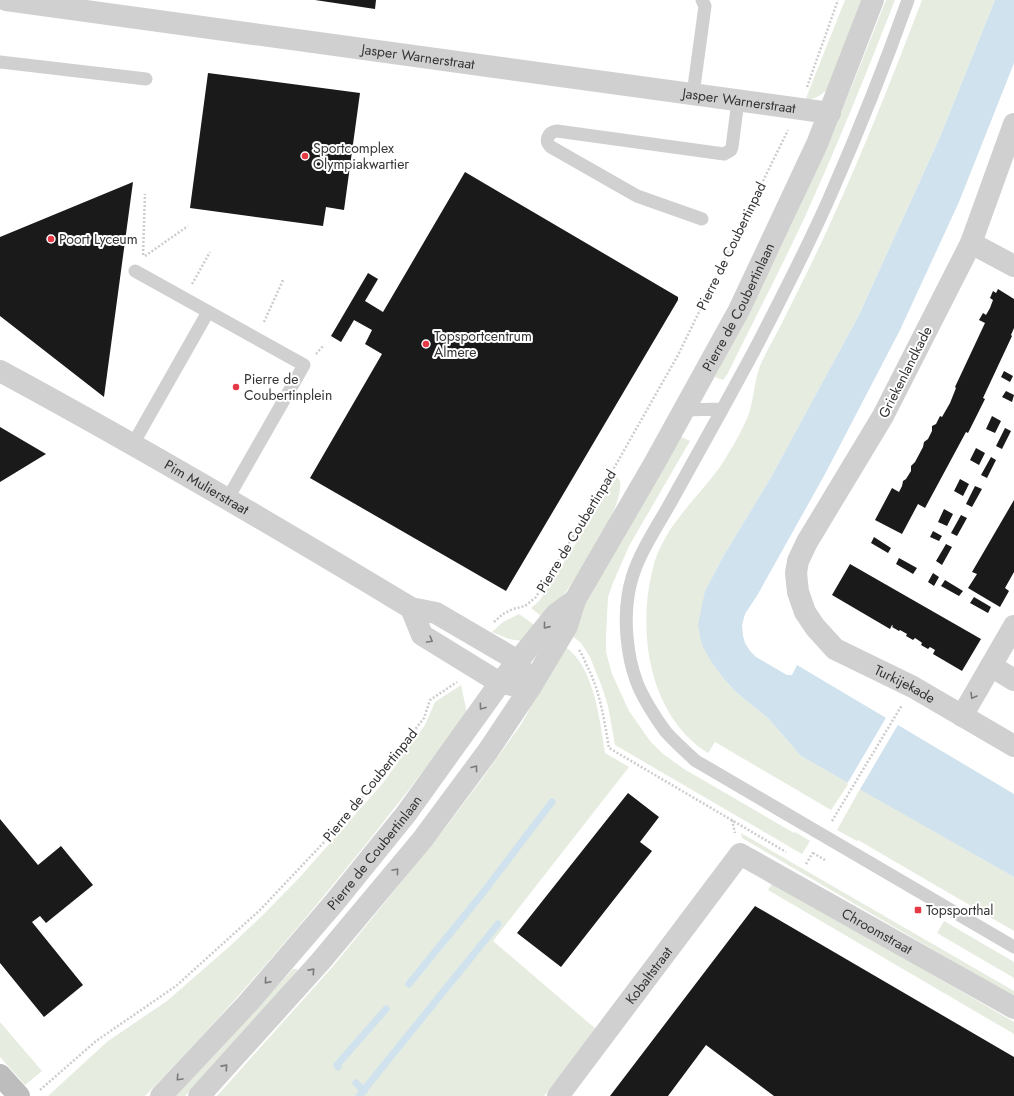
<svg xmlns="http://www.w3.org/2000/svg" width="1014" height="1096" viewBox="0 0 1014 1096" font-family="Jost,sans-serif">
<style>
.green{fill:#e6ecdf}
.water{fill:#cfe2ee}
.pier{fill:#fff}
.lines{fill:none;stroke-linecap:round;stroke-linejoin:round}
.stream{stroke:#cfe2ee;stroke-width:7}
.building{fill:#1a1a1a}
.path{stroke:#cdcdcd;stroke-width:2.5;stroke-dasharray:2 2;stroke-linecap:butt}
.service{stroke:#d0d0d0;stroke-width:13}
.minor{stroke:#d0d0d0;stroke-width:22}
.secondary{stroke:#bdbdbd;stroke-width:22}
.oneway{stroke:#7a7a7a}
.poi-dot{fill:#e63946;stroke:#fff;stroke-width:1.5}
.labels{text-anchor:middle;stroke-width:4;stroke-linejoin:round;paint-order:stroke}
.street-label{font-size:14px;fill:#333;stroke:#fff}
.poi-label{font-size:14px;fill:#333;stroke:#fff;text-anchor:start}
</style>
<rect width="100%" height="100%" fill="#fff"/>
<!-- green -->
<path class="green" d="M845,0H863L828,89L819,96L809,100L806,98Z
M886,0H895C866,74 836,149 803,221C779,272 753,322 728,373L723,380L715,377C742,325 769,272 794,219C828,147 857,74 886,0Z
M922,0H995L940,137L859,315L770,479L724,555L705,591L712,663L723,678L736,692L769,719L801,756L849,783L831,810L715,742L708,753C650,717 637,634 652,572C661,529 695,501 720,467C729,453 738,438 745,423C754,406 753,384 760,366C767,349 777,334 785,317C800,287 815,257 829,226C863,152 893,76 922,0Z
M681,437L690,441L629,546L613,583L608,597L606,635V652L612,674L629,711L650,741L662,753L684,769L794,833L795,832L810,841L802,854L615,745L608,706L602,687L590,657L581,643L570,634L585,604Z
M617,477L620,481C625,512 565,593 546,620L531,608L539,601L551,583Z
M519,614L540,629L521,641L509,639L492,632L503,622Z
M564,646C594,665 600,720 605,753L629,767L493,941L597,1030L544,1096H217L335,964L445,828L482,779L522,723Z
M461,685L467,713C367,847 262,976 145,1096H48L108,1041L167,1001L230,946L264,914L300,877L383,783L425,725L435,702Z
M860,789L1014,877V931L858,840L857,841L837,830Z
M741,833L1014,991V997L742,838Z
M773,882L1014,1022V1034L768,890Z
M944,921L1014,962V978L937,933Z
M293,969H297L298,971L211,1069L185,1096H176Z
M0,1022L42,1071L25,1085L0,1057Z"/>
<!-- water -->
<path class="water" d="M995,0H1014V63L959,202L900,330L825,474L758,594L745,614L742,625L743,636L745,643L750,651L756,657L787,675H792L797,665L1014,794V877L801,756L769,719L736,692L723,678L712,663L702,645L698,625L705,591L724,555L770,479L859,315L940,137Z"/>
<!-- pier -->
<path class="pier" d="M887,716L899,723L859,791L847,784Z"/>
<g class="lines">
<!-- stream -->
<path class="stream" d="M409,984L482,894L552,802
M338,1067L337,1065L386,1009
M356,1083L364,1091
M359,1096L498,924"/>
</g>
<!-- building -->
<path class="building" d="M315,0H376L375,9Z
M208,73L360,93L344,210L326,207L323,226L190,208Z
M465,172L678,297V300L506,591L310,478L382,354L365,344L372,330L354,320L341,342L331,336L368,273L378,279L365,301L383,312Z
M133,182L104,397L0,316V237Z
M998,289L1014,299V328L1011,335L1012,336L983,398L985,399L968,433L966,432L925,508L918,504L902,534L875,520L892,488L899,492L902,486L903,481L906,479L911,471V466L915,462L923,447L924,442L928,439L932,431V426L936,424L940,416L942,417L950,403L956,388L955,387L985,323L979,320L983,313L986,315L990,308L993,300L990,298L993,291L996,293Z
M1004,371L1013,376L1010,382L1001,377Z
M1006,391L1014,395L1012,402L1002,397Z
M992,416L1001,421L995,433L986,429Z
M0,427L46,454L0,482Z
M1005,428L1011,431L1002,449L996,446Z
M976,448L985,453L979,465L970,460Z
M991,457L996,460L987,478L981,475Z
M960,479L969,484L963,496L954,491Z
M975,486L982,489L972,507L966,504Z
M1014,500V572L1005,588L1009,591L1000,607L968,588L977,574L972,572Z
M944,509L953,514L947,526L938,522Z
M961,515L967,518L957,536L951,533Z
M933,531L942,536L939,541L930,537Z
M874,537L891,548L888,553L871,543Z
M946,544L952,547L942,565L936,561Z
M899,558L917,568L913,574L896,564Z
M850,564L981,639L962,671L933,654L935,650L930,647L928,649L921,645L922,643L921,642L915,638L913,640L906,636L907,634L900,630L899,631L892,627L893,626L892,625L890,629L832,595Z
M933,573L939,577L934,586L928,582Z
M945,580L963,591L959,596L941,586Z
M974,597L991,607L988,613L970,603Z
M628,793L659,817L640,842L652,851L561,967L517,933Z
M0,819L38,865L61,846L93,885L46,923L40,916L32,922L83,985L44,1017L0,963Z
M755,906L1014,1057V1096H774L706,1045L668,1096H610Z"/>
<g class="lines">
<!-- path -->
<path class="path" d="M807,87L838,0
M143,255L145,194
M145,256L188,226
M192,284L210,252
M264,322L283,280
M316,354L324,345
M494,622L503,614L513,609L525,606L536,597L601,491L678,355L788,130
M579,650C582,654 584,659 586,664C600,690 604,719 609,748L786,852
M732,820L735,833
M832,821L902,705
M813,853L825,860
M806,864L814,851
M40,1090L96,1041L176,986L260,910L344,821L424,718L430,700L457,682"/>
<!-- service -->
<path class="service" d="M908,0C885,65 859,130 831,194C808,247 781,299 754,351C727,401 700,450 672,500C655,531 633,560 628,596C624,622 627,655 636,680C641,695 656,719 666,732C675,742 686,752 696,761L1014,947
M0,62L146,79
M693,94L705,6L702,0
M702,219L637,196L551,147C544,141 548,132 557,131L724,154L731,150L732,147L738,101
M135,271L304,365L228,498
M684,410L722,409
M133,444L208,312"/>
<!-- minor -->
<g class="minor">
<path id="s1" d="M6,0L830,113"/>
<path id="s2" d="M1014,124L971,243L883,416L807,542L798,561L796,573L798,592L805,612L815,627L835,649L913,687L1014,746"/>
<path d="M971,243L1014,266"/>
<path id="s3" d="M0,371C139,446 275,526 411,608L436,613L518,661L530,688L500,683L422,635L411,608"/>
<path d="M991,666L1014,680"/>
<path d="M962,716L1014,626"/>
<path id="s4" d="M161,1096L249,1002L334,903L406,814L500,683L556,614L575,600"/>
<path id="s5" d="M199,1096L320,962L422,840L488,751L530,688L567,626L575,600L654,464L739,310L817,144L873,0"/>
<path id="s6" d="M558,1096L740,854L1014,1008"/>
</g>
<!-- secondary -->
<path class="secondary" d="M0,1075L19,1096"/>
</g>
<!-- one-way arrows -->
<defs><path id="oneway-chevron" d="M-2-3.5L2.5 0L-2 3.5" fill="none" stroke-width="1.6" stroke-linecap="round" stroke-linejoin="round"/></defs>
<g class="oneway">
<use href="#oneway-chevron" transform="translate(546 626) rotate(129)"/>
<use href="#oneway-chevron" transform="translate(430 640) rotate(30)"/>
<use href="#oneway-chevron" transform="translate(973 696) rotate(121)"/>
<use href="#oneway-chevron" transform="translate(482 707) rotate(126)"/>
<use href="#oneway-chevron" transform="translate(475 768) rotate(-53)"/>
<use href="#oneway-chevron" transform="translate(396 871) rotate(-50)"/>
<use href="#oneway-chevron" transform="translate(312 971) rotate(-48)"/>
<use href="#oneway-chevron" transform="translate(267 981) rotate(131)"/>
<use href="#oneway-chevron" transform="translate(225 1067) rotate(-48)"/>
<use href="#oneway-chevron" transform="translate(179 1078) rotate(133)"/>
</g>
<!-- markers -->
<g class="poi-dot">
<circle cx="305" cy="156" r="4"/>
<circle cx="51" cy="239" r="4"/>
<circle cx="426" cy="344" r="4"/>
<circle cx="236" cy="387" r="4"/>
<rect x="914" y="906" width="8" height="8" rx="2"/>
</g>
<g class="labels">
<!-- street labels -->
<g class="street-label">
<text dy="5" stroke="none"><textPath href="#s1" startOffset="416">Jasper Warnerstraat</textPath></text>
<text dy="5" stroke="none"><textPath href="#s1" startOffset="740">Jasper Warnerstraat</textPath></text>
<text transform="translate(731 246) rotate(-64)" y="5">Pierre de Coubertinpad</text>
<text dy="5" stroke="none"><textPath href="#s5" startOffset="961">Pierre de Coubertinlaan</textPath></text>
<text transform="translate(905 372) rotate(-63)" y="5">Griekenlandkade</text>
<text dy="5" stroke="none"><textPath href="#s3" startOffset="237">Pim Mulierstraat</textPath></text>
<text transform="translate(576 531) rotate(-59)" y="5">Pierre de Coubertinpad</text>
<text dy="5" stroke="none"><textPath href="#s2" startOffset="667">Turkijekade</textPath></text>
<text transform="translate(370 785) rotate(-51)" y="5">Pierre de Coubertinpad</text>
<text dy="5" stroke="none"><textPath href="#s4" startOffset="324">Pierre de Coubertinlaan</textPath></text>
<text dy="5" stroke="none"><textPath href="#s6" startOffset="460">Chroomstraat</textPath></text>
<text dy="5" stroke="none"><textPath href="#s6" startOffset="151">Kobaltstraat</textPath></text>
</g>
<!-- poi labels -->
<g class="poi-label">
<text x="313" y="153">Sportcomplex<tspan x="313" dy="16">Olympiakwartier</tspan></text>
<text x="59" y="244">Poort Lyceum</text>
<text x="434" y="341">Topsportcentrum<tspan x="434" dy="16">Almere</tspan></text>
<text x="244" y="384">Pierre de<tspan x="244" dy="16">Coubertinplein</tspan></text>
<text x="926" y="915">Topsporthal</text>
</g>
</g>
</svg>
